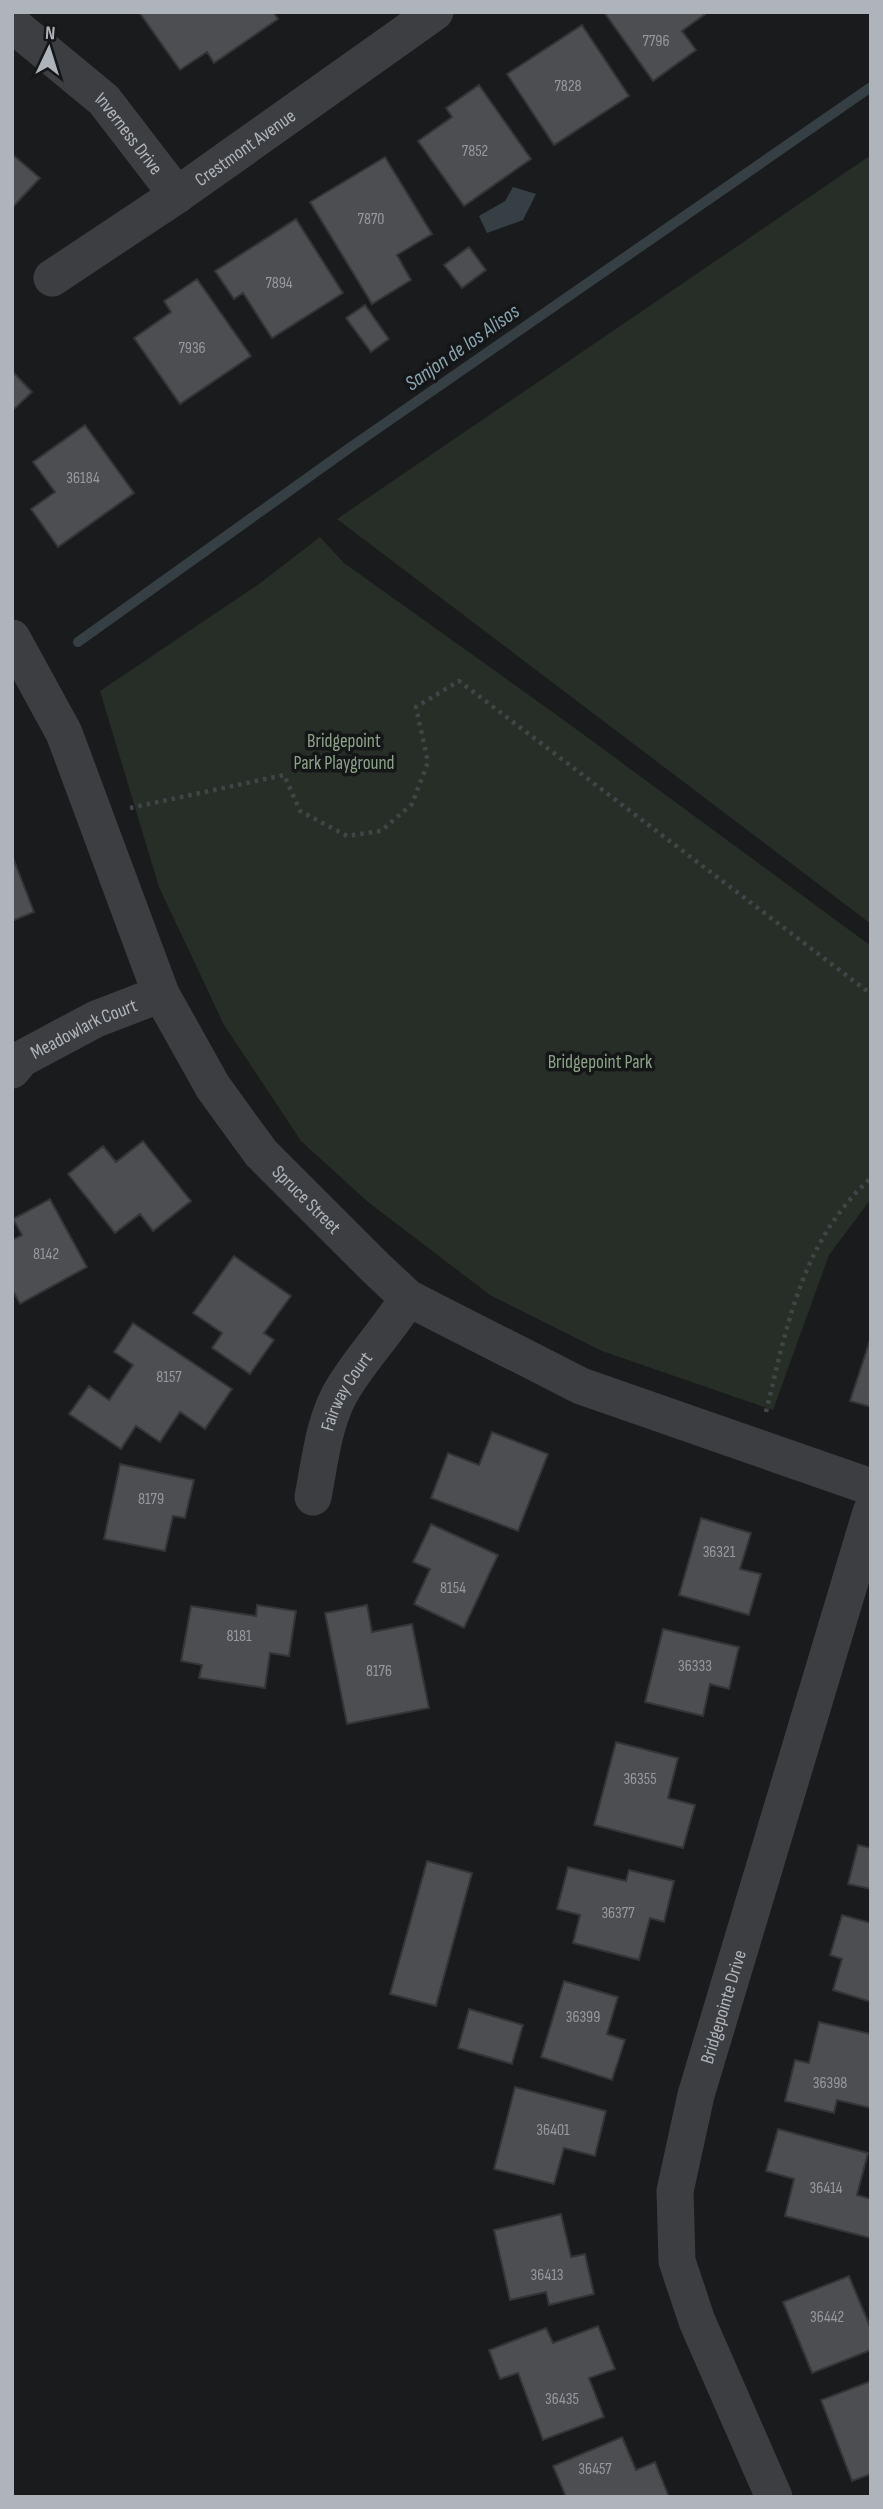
<svg xmlns="http://www.w3.org/2000/svg" width="883" height="2509" viewBox="0 0 883 2509" font-family="'Sofia Sans Condensed',sans-serif">
<style>
.green{fill:#272e27}
.water{fill:#364044}
.lines{fill:none;stroke-linecap:round;stroke-linejoin:round}
.stream{stroke:#364044;stroke-width:10}
.building{fill:#4d4e51;stroke:#353538;stroke-width:2}
.path{stroke:#424548;stroke-width:4.5;stroke-dasharray:3.5 5;stroke-linecap:butt}
.minor{stroke:#3c3e41;stroke-width:37}
.labels{text-anchor:middle;stroke-width:7;stroke-linejoin:round;paint-order:stroke}
.number-label{font-size:16px;fill:#969aa0}
.street-label{font-size:19px;fill:#aeb4ba;stroke:#151617}
.park-label{font-size:19px;fill:#8ca388;stroke:#151617}
.water-label{font-size:21px;font-style:italic;fill:#8aa6b0;stroke:#151617}
</style>
<rect width="100%" height="100%" fill="#1a1b1c"/>
<!-- green -->
<path class="green" d="M871,155V924L337,519Z
M320,537L344,563L561,718L871,946V1199L829,1255L773,1410L602,1351L490,1295L368,1202L301,1141L224,1025L159,887L100,691L259,584Z"/>
<!-- water -->
<path class="water" d="M513,187L536,194L523,220L487,233L479,216L505,201Z"/>
<g class="lines">
<!-- stream -->
<path class="stream" d="M78,642L348,449L871,87"/>
</g>
<!-- building -->
<path class="building" d="M139,12H273L278,19L214,63L207,52L180,70Z
M604,12H708L682,31L696,50L653,81Z
M582,25L629,96L554,145L507,74Z
M479,85L531,159L464,206L418,141L452,117L446,108Z
M12,154L40,178L12,208Z
M385,157L432,234L397,255L411,280L372,304L310,202Z
M296,219L343,293L272,338L243,293L234,299L215,271Z
M469,247L486,270L462,288L444,265Z
M197,279L251,356L180,404L134,338L171,312L164,301Z
M365,305L389,339L371,352L346,318Z
M12,371L32,392L12,411Z
M85,425L134,493L58,547L31,509L55,492L33,462Z
M12,855L34,912L12,921Z
M143,1141L191,1201L153,1231L140,1214L115,1233L68,1174L103,1146L116,1162Z
M50,1199L87,1267L20,1304L12,1289V1240L22,1235L13,1219Z
M234,1256L291,1296L264,1333L274,1340L250,1374L212,1348L222,1333L193,1313Z
M133,1323L232,1389L205,1429L180,1412L160,1442L136,1426L121,1449L69,1414L89,1386L109,1400L133,1365L114,1352Z
M871,1337V1407L850,1401Z
M492,1432L548,1454L518,1531L431,1498L448,1453L479,1465Z
M120,1464L194,1480L185,1518L173,1516L165,1551L104,1539Z
M701,1518L751,1533L740,1569L761,1574L749,1615L679,1595Z
M431,1524L498,1555L464,1628L414,1604L430,1569L413,1562Z
M257,1605L296,1611L289,1656L270,1653L265,1688L199,1678L202,1665L181,1661L191,1606L256,1616Z
M367,1605L372,1632L412,1624L429,1708L347,1724L325,1613Z
M663,1629L739,1647L729,1689L710,1684L703,1716L645,1702Z
M616,1742L678,1758L668,1798L695,1805L683,1848L594,1825Z
M858,1845L871,1848V1889L848,1884Z
M427,1861L472,1873L436,2006L390,1994Z
M568,1867L626,1881L629,1870L674,1881L664,1922L650,1918L639,1960L573,1943L580,1915L557,1909Z
M842,1915L871,1923V2002L833,1990L842,1959L830,1955Z
M564,1981L618,1997L607,2034L625,2040L612,2080L541,2057Z
M469,2009L523,2025L512,2064L458,2048Z
M819,2022L871,2034V2108L837,2100L834,2113L785,2101L795,2060L809,2063Z
M515,2087L606,2111L595,2156L564,2148L554,2184L494,2169Z
M778,2129L868,2153L857,2195L871,2199L870,2238L785,2216L794,2179L766,2171Z
M561,2214L571,2257L585,2254L594,2294L549,2305L546,2292L510,2300L494,2230Z
M849,2276L871,2329V2350L812,2373L783,2302Z
M598,2326L615,2369L589,2378L604,2417L543,2440L518,2373L500,2379L489,2350L546,2328L553,2343Z
M871,2381V2474L852,2481L821,2400Z
M622,2437L636,2470L655,2462L669,2497H566L553,2466Z"/>
<g class="lines">
<!-- path -->
<path class="path" d="M130,808L284,775L300,811L347,836L381,831L412,804L428,762L416,707L459,681L871,994
M766,1412C787,1326 802,1240 871,1178"/>
<!-- minor -->
<g class="minor">
<path id="s1" d="M12,24L104,100L177,195"/>
<path id="s2" d="M52,278L177,195L435,12"/>
<path id="s3" d="M12,638L64,733L161,994L213,1087L261,1153L376,1268L408,1298L581,1386L871,1487"/>
<path id="s4" d="M12,1070L21,1059L96,1019L161,994"/>
<path id="s5" d="M313,1497C320,1461 324,1418 344,1387C363,1356 389,1329 408,1298"/>
<path id="s6" d="M774,2497L697,2321L677,2261L675,2191L696,2095L871,1512"/>
</g>
</g>
<g class="labels">
<!-- number labels -->
<g class="number-label">
<text x="656" y="46">7796</text>
<text x="568" y="91">7828</text>
<text x="475" y="156">7852</text>
<text x="371" y="224">7870</text>
<text x="279" y="288">7894</text>
<text x="192" y="353">7936</text>
<text x="83" y="483">36184</text>
<text x="46" y="1259">8142</text>
<text x="169" y="1382">8157</text>
<text x="151" y="1504">8179</text>
<text x="719" y="1557">36321</text>
<text x="453" y="1593">8154</text>
<text x="239" y="1641">8181</text>
<text x="695" y="1671">36333</text>
<text x="379" y="1676">8176</text>
<text x="640" y="1784">36355</text>
<text x="618" y="1918">36377</text>
<text x="583" y="2022">36399</text>
<text x="830" y="2088">36398</text>
<text x="553" y="2135">36401</text>
<text x="826" y="2193">36414</text>
<text x="547" y="2280">36413</text>
<text x="827" y="2322">36442</text>
<text x="562" y="2404">36435</text>
<text x="595" y="2474">36457</text>
</g>
<!-- street labels -->
<g class="street-label">
<text dy="7" stroke="none"><textPath href="#s1" startOffset="161">Inverness Drive</textPath></text>
<text dy="7" stroke="none"><textPath href="#s2" startOffset="233">Crestmont Avenue</textPath></text>
<text dy="7" stroke="none"><textPath href="#s4" startOffset="84">Meadowlark Court</textPath></text>
<text dy="7" stroke="none"><textPath href="#s3" startOffset="640">Spruce Street</textPath></text>
<text dy="7" stroke="none"><textPath href="#s5" startOffset="112">Fairway Court</textPath></text>
<text dy="7" stroke="none"><textPath href="#s6" startOffset="516">Bridgepointe Drive</textPath></text>
</g>
<!-- park labels -->
<g class="park-label">
<text x="344" y="747">Bridgepoint<tspan x="344" dy="22">Park Playground</tspan></text>
<text x="600" y="1068">Bridgepoint Park</text>
</g>
<!-- water labels -->
<g class="water-label">
<text transform="translate(462 347) rotate(-35)" y="7">Sanjon de los Alisos</text>
</g>
</g>
<!-- border -->
<rect width="883" height="2509" fill="none" stroke="#aeb4ba" stroke-width="28"/>
<!-- north arrow -->
<g transform="translate(49 49) rotate(4)" stroke="#151617" stroke-width="5" paint-order="stroke">
<path d="M0-5L12 26L0 18L-12 26Z" fill="#aeb4ba"/>
<text y="-10" font-size="19" font-weight="bold" text-anchor="middle" fill="#aeb4ba">N</text>
</g>
</svg>
